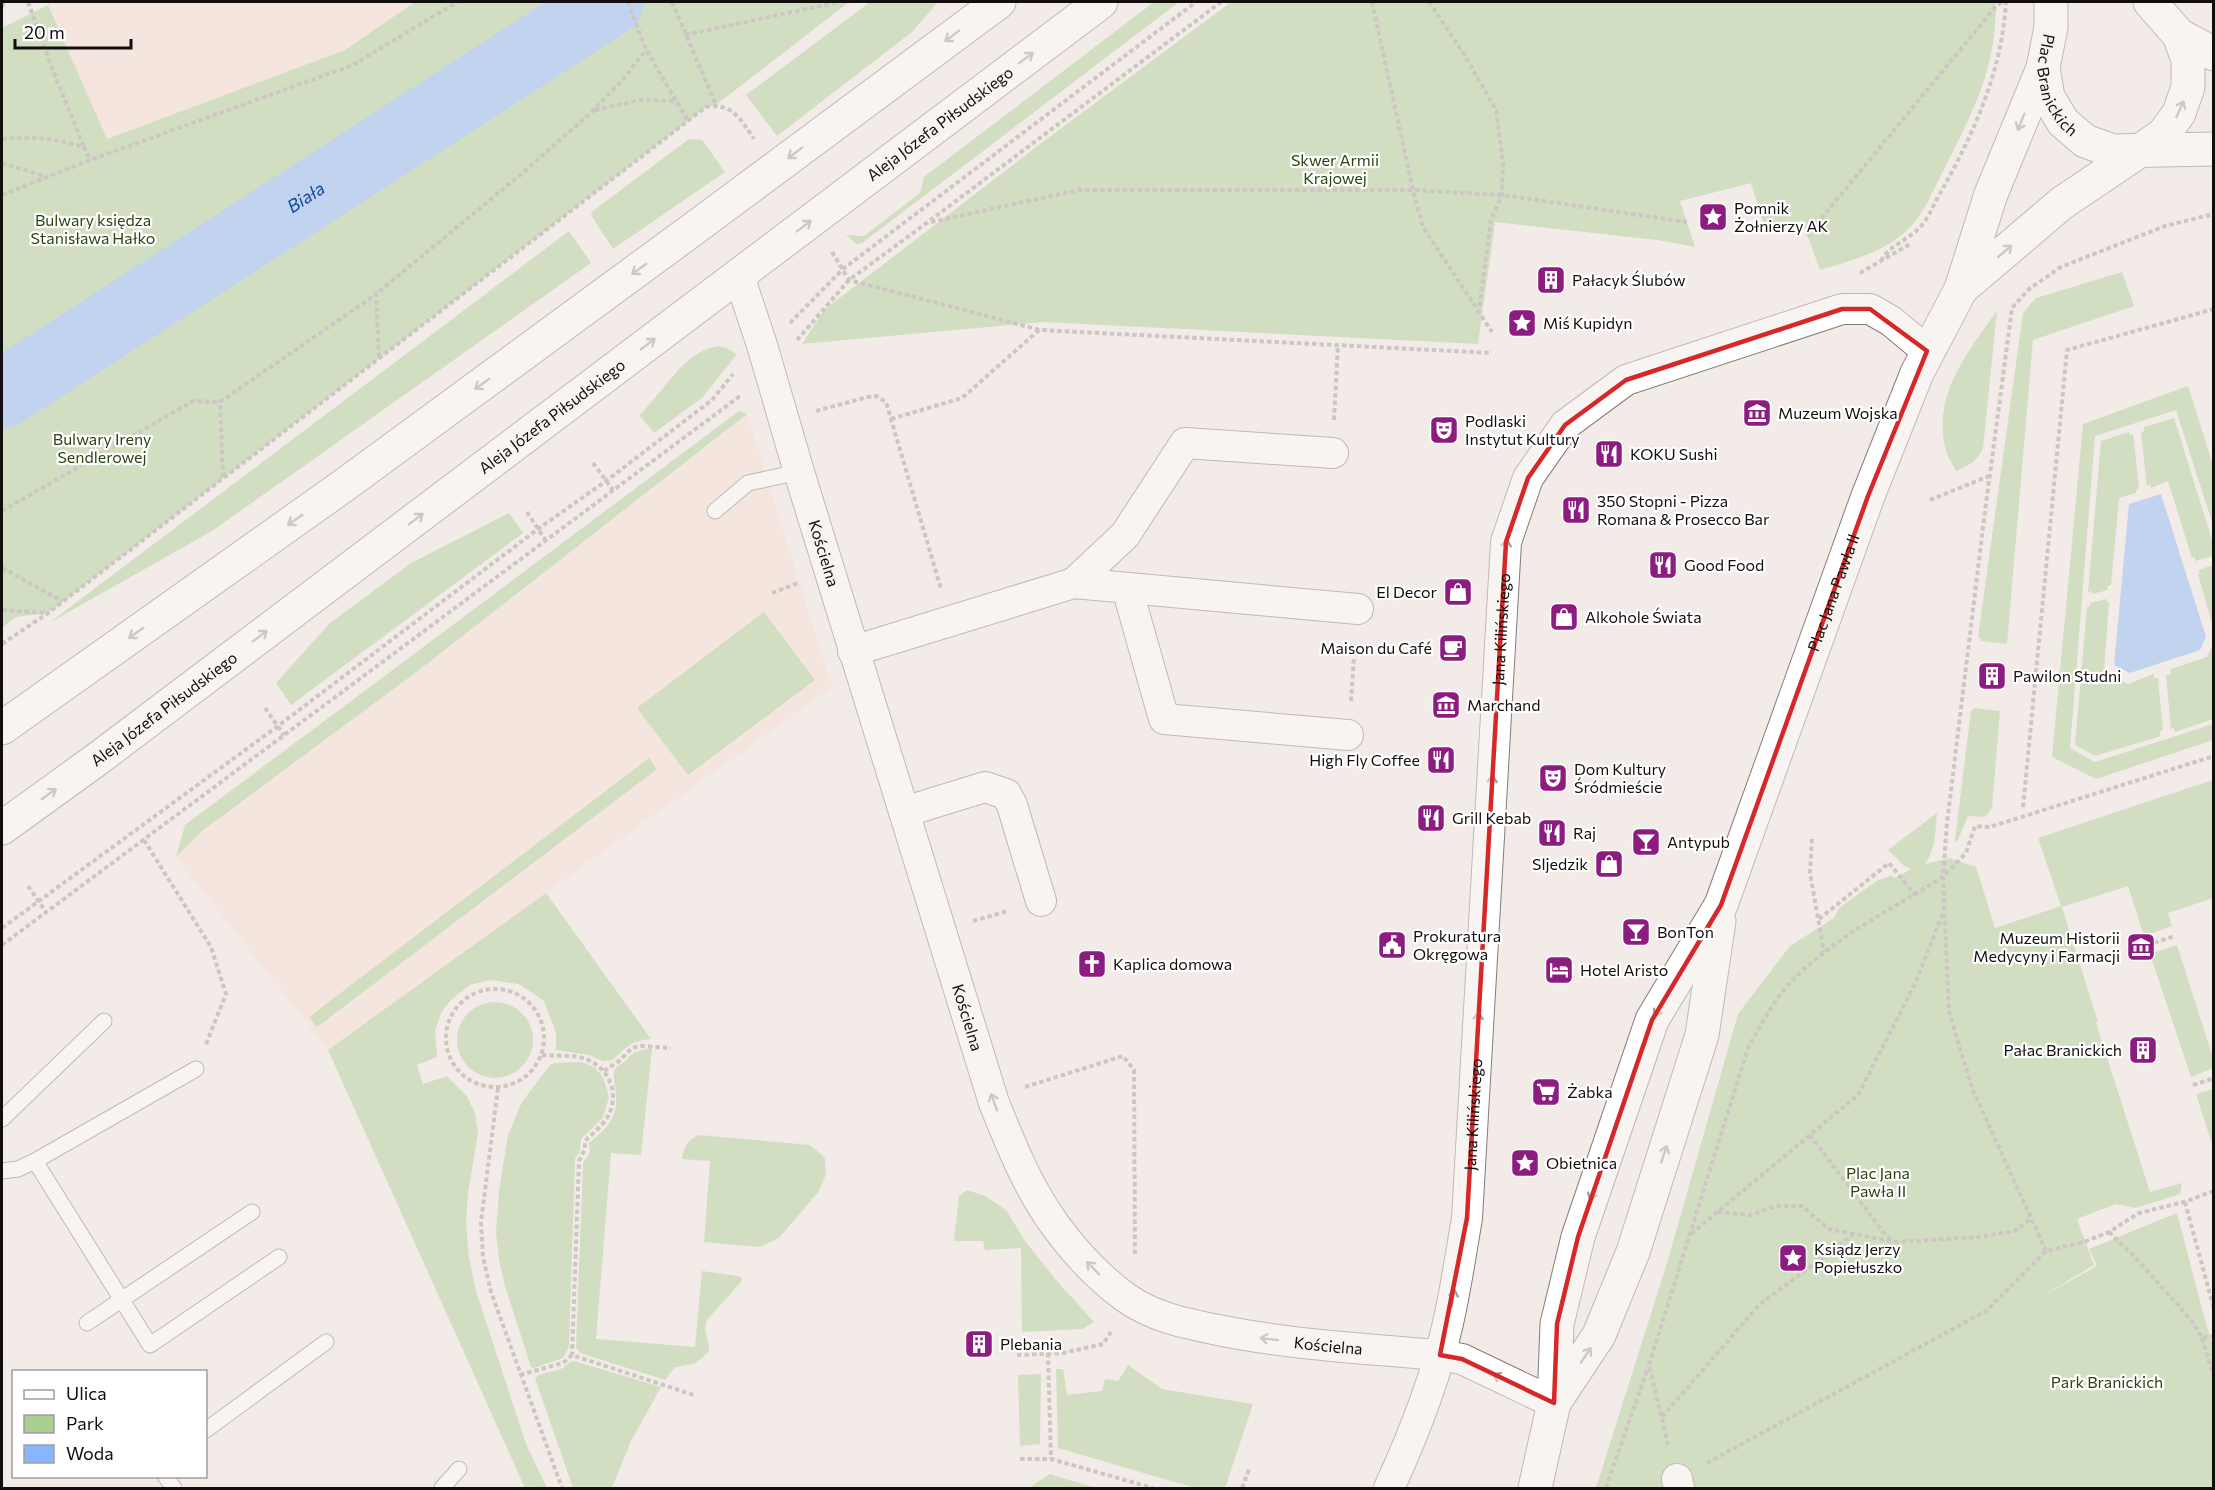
<svg xmlns="http://www.w3.org/2000/svg" width="2215" height="1490" viewBox="0 0 2215 1490" font-family="Commissioner,sans-serif">
<style>
.education{fill:#f5ddd3}
.green{fill:#a9ce92}
.water{fill:#87b6fa}
.lines{fill:none;stroke-linecap:round;stroke-linejoin:round}
.river{stroke:#87b6fa;stroke-width:69}
.lane-casing{stroke:#847d79;stroke-width:17}
.street-casing{stroke:#847d79;stroke-width:32}
.secondary-casing{stroke:#847d79;stroke-width:35}
.path{stroke:#9f9996;stroke-width:4;stroke-dasharray:4.5 3;stroke-linecap:butt}
.lane{stroke:#fff;stroke-width:15}
.street{stroke:#fff;stroke-width:30}
.secondary{stroke:#fff;stroke-width:33}
.oneway{stroke:#a09f9e}
.marked{fill:none;stroke:#d62828;stroke-width:4.5;stroke-linejoin:round}
.labels{text-anchor:middle;stroke-width:4.5;stroke-linejoin:round;paint-order:stroke}
.street-label{font-size:16px;fill:#110e0d;stroke:#fff}
.park-label{font-size:16px;fill:#284512;stroke:#fff}
.poi-label{font-size:16px;fill:#110e0d;stroke:#fff;text-anchor:start}
.water-label{font-size:18px;font-style:italic;fill:#104b99;stroke:#fff}
</style>
<rect width="100%" height="100%" fill="#f3ebe7"/>
<!-- education -->
<path class="education" d="M46,2H415L345,50L106,139Z
M747,414L832,687L328,1050L176,857L202,831L415,673Z"/>
<!-- green -->
<path class="green" d="M415,2H849L716,105L706,107L48,613L16,617L2,628V28L48,5L107,139L345,50Z
M870,2H938L912,32L777,136L746,95Z
M1154,2H1179L862,243L857,244L846,235L864,236L920,193L924,177Z
M1231,2H1996C1996,71 1973,111 1943,171C1934,188 1926,209 1914,223C1890,251 1853,260 1820,270L1802,220L1767,235L1751,183L1680,201L1695,247L1657,240L1495,222L1478,344L1044,322L802,344L824,310L1040,144Z
M689,139L702,140L725,172L613,249L591,215L593,211Z
M569,231L591,263L212,531L49,623Z
M2122,272L2134,306L2033,340L2007,644L1982,641L1978,637L2023,313L2036,298Z
M1997,311L1983,448C1977,461 1970,465 1956,471C1953,465 1948,457 1946,450C1931,397 1968,351 1997,311Z
M717,346L724,347L737,354L703,397L654,433L639,415C665,392 680,354 717,346Z
M2188,386L2213,465V525L2176,410L2095,436L2070,748L2095,762L2213,724V740L2096,779L2052,757L2083,424Z
M739,411L747,414L415,673L202,831L176,857L185,825Z
M2174,418L2213,543V556L2195,561V556L2192,558L2168,481L2151,488V484L2147,486L2141,432L2144,431V427Z
M2129,432L2130,435L2133,434L2139,488L2136,490V493L2119,498L2111,585L2107,586L2108,590L2092,594V591L2088,592L2101,441Z
M509,513L523,533L291,705L276,683L329,624L411,563Z
M2213,565H2214L2213,627L2198,574H2200L2199,570Z
M2107,599L2106,602H2109L2104,671L2128,684L2154,674V678H2158L2163,730L2159,732L2161,736L2095,756L2075,745L2087,607L2090,606V603Z
M764,612L815,680L688,775L637,708Z
M2213,644V719L2175,732L2174,728L2171,729L2166,675H2170L2171,669L2207,657Z
M1974,708L2000,711L1992,808L1985,817L1968,816L1957,842L1955,840L1971,711Z
M649,758L657,769L317,1027L309,1017Z
M2213,780V898L2168,913L2172,926L2144,936L2128,886L2062,907L2098,1022L2096,1023L2150,1192L2182,1183L2180,1194L2136,1208L2116,1204L2077,1219L2094,1265L2041,1297L2097,1266L2089,1249L2177,1213L2206,1324L2213,1345V1488H1596L1667,1263L1738,1014L1790,946L1834,918L1839,908L1878,880L1891,876L1896,878L1911,869L1903,865L1888,850L1937,813C1935,831 1936,849 1925,864L1950,858L1976,867L1995,928L2061,906L2038,838Z
M546,893L651,1039C629,1041 628,1047 612,1060L603,1061L589,1055L556,1050V1033L544,1001L519,984L490,980L470,985L451,1000L442,1011L435,1030L437,1057L417,1065L423,1084L447,1076L466,1095L475,1113L478,1134L468,1193L466,1223L469,1258L476,1291L526,1444L547,1488H525L328,1050Z
M2177,945L2213,1058V1068L2191,1077L2150,954Z
M457 1040a38 38 0 1 1 76 0a38 38 0 1 1-76 0Z
M645,1049H652L641,1155L611,1153L596,1339L695,1347L702,1271L738,1276L742,1278L741,1282L707,1320L705,1328L709,1347L708,1353L694,1364L675,1367L665,1380L580,1353L576,1347L583,1163L590,1152L589,1143C601,1133 611,1125 615,1110C619,1097 611,1075 615,1069C618,1065 623,1064 626,1060C632,1053 636,1052 645,1049Z
M582,1062L594,1067L603,1077L609,1097L603,1118L581,1139L580,1152L575,1159L569,1347L563,1358L534,1368L531,1367L505,1286L499,1260L496,1232L499,1191L508,1135L522,1102L550,1065L555,1063Z
M2213,1089H2214L2213,1147L2196,1094Z
M699,1135L810,1145L825,1158L826,1174L819,1191L779,1238L759,1247L704,1242L710,1161L682,1159C683,1147 689,1139 699,1135Z
M967,1190L985,1196L1006,1210L1025,1241L1056,1280L1094,1322L1082,1329L1022,1332L1021,1248L985,1250L983,1241H954L959,1196Z
M574,1361L661,1387L631,1441L612,1488H573L535,1378C542,1371 552,1373 561,1369C567,1366 567,1362 574,1361Z
M1128,1365L1162,1389L1253,1404L1225,1488H1195L1058,1448L1056,1369H1063L1067,1395L1102,1391L1105,1379L1118,1381Z
M1041,1374L1040,1444L1020,1446L1018,1375Z
M1050,1474L1096,1488H1032L1033,1485Z"/>
<!-- water -->
<path class="water" d="M2161,494L2206,637L2200,650L2130,673L2114,665L2129,504Z"/>
<g class="lines">
<!-- river -->
<path class="river" id="s1" d="M2,394L609,2"/>
<!-- lane casing -->
<g class="lane-casing">
<path id="lane" d="M715,511L748,483L799,472
M2,1119L104,1021
M35,1161L150,1345L279,1257
M2,1171L18,1169L35,1161L196,1069
M87,1323L252,1212
M206,1430L326,1342
M165,1476L174,1488
M442,1488L459,1469"/>
</g>
<!-- street casing -->
<g class="street-casing">
<g id="street">
<path id="s2" d="M739,276L762,345L799,472L994,1103C1011,1145 1028,1188 1055,1225C1074,1251 1099,1278 1125,1297C1154,1318 1188,1324 1223,1331C1294,1345 1367,1349 1440,1355L1462,1359L1554,1403"/>
<path d="M1074,583L1125,535L1185,443L1333,453"/>
<path d="M1127,588L1164,719L1348,735"/>
<path d="M853,651L1074,583L1358,609"/>
<path d="M904,812L985,787L1006,794L1012,805L1041,901"/>
<path d="M1677,1479L1679,1488"/>
<path id="s3" d="M1389,1488C1414,1434 1435,1381 1448,1323C1456,1288 1461,1253 1467,1218L1506,542L1528,478L1565,425L1626,380L1842,309H1870L1891,321L1927,351"/>
</g>
</g>
<!-- secondary casing -->
<g class="secondary-casing">
<g id="secondary">
<path id="s4" d="M2051,2V27L2043,68L2048,97L2063,122L2085,141L2113,151L2214,149"/>
<path d="M2179,35L2214,54"/>
<path d="M1961,289L2062,203L2163,135L2179,113L2188,87V60L2179,35L2150,2"/>
<path d="M2,728L343,486L696,227L999,2"/>
<path id="s5" d="M2,828L96,760L1101,2"/>
<path d="M1554,1403L1599,1335L1633,1252L1702,1035L1719,921"/>
<path id="s6" d="M1535,1488L1554,1403L1557,1324L1578,1237L1652,1020L1721,905L1868,496L1917,373L1961,289L1991,194L2043,68"/>
</g>
</g>
<!-- path -->
<path class="path" d="M28,2L53,71L84,147
M628,2L646,50L688,121
M672,2L716,105
M1372,2L1413,190L1423,227L1492,332
M1429,2L1464,54L1496,110L1503,162L1502,195L1491,219L1479,310
M2213,2H2214
M2,7L4,2
M685,35L839,2
M595,110L640,100L677,101
M2,139C33,136 53,138 84,147L90,160
M2,163L47,177
M2,195L90,160L353,65L457,2
M931,222L1079,190H1413L1502,195L1687,222
M1807,236L1997,5L2003,2
M832,252L849,280L1040,330L1492,353
M1881,261C1889,245 1909,240 1921,226C1930,216 1935,201 1942,190C1975,131 2002,70 2006,2
M1860,273L1912,243
M790,323L843,269L1196,2
M797,340L849,280L928,222L1221,2
M379,357L376,294L519,176L594,110L624,78L646,50
M816,411L868,397L876,396L886,402L941,589
M891,419L962,398L1039,330
M1334,420L1338,345
M593,463L613,490
M223,477L220,402L375,295
M1930,500L1989,476
M2,511L193,401L220,402
M527,512L546,541
M2,568L62,601
M772,593L798,583
M2,610L47,613
M2,644L48,613L706,107C732,102 741,120 754,139
M1351,701L1355,643
M265,708L284,735
M2023,807L2067,350L2214,309
M1812,839L1810,873L1824,952
M144,840L211,947L226,994L206,1044
M28,886L46,912
M1819,919L1889,863L1915,895
M973,921L1008,911
M2,928L278,726L538,529L606,481L712,400L733,374
M2,945L740,396
M2147,945L2175,936
M446 1038a49 49 0 1 1 98 0a49 49 0 1 1-98 0Z
M542,1055C554,1056 568,1055 579,1057C607,1063 622,1092 607,1118C602,1126 592,1134 585,1141V1149L579,1161L572,1355
M604,1071L619,1061L632,1048L641,1046L671,1048
M2193,1085L2214,1078
M1025,1087L1123,1056L1134,1070L1135,1254
M498,1088L481,1222L483,1257L491,1292L562,1488
M1810,1135L1884,1233L1894,1242
M2185,1202L2214,1309
M1718,1212L1751,1215L1776,1206H1802L1829,1229L1894,1242L1979,1237L2014,1231L2031,1219
M2109,1232L2133,1255L2192,1321L2202,1338L2214,1336
M1691,1234L1858,1095L1914,986L1943,913
M2046,1251L1972,1088L1949,1012L1943,877L1966,853L1975,826L1990,827L2214,756
M2202,1338L2214,1377
M1048,1353L1051,1459
M1017,1355L1063,1353L1103,1344L1111,1332
M520,1375L563,1363L572,1355L694,1395
M1662,1417L1759,1305L1853,1235
M1668,1445L1649,1365L1748,1048C1761,1025 1773,1001 1791,982C1831,939 1894,908 1943,877L1947,823L1984,519L2012,308L2029,289L2061,267L2165,226L2214,214
M1020,1459H1051L1153,1488
M1707,1463L1986,1311L2046,1251L2084,1242L2109,1232L2139,1213L2184,1202L2214,1191
M1242,1488L1250,1467
M1606,1488L1648,1367"/>
<!-- lane -->
<use href="#lane" class="lane"/>
<!-- street -->
<use href="#street" class="street"/>
<!-- secondary -->
<use href="#secondary" class="secondary"/>
</g>
<!-- one-way arrows -->
<defs><path id="oneway-shaft" d="M-6 0H5M1.5-3L5.5 0L1.5 3" fill="none" stroke-width="1.6" stroke-linecap="round" stroke-linejoin="round" transform="scale(1.5)"/></defs>
<g class="oneway">
<use href="#oneway-shaft" transform="translate(952 36) rotate(143)"/>
<use href="#oneway-shaft" transform="translate(1026 58) rotate(-37)"/>
<use href="#oneway-shaft" transform="translate(2180 109) rotate(-66)"/>
<use href="#oneway-shaft" transform="translate(2021 122) rotate(112)"/>
<use href="#oneway-shaft" transform="translate(795 153) rotate(143)"/>
<use href="#oneway-shaft" transform="translate(804 226) rotate(-37)"/>
<use href="#oneway-shaft" transform="translate(2005 251) rotate(-41)"/>
<use href="#oneway-shaft" transform="translate(639 269) rotate(144)"/>
<use href="#oneway-shaft" transform="translate(648 344) rotate(-37)"/>
<use href="#oneway-shaft" transform="translate(482 384) rotate(144)"/>
<use href="#oneway-shaft" transform="translate(416 519) rotate(-37)"/>
<use href="#oneway-shaft" transform="translate(295 520) rotate(145)"/>
<use href="#oneway-shaft" transform="translate(1506 548) rotate(-83)"/>
<use href="#oneway-shaft" transform="translate(136 633) rotate(145)"/>
<use href="#oneway-shaft" transform="translate(260 636) rotate(-37)"/>
<use href="#oneway-shaft" transform="translate(1492 784) rotate(-87)"/>
<use href="#oneway-shaft" transform="translate(49 794) rotate(-36)"/>
<use href="#oneway-shaft" transform="translate(1659 1009) rotate(121)"/>
<use href="#oneway-shaft" transform="translate(1478 1021) rotate(-87)"/>
<use href="#oneway-shaft" transform="translate(994 1102) rotate(-110)"/>
<use href="#oneway-shaft" transform="translate(1664 1154) rotate(-72)"/>
<use href="#oneway-shaft" transform="translate(1593 1192) rotate(109)"/>
<use href="#oneway-shaft" transform="translate(1093 1268) rotate(-134)"/>
<use href="#oneway-shaft" transform="translate(1453 1298) rotate(-80)"/>
<use href="#oneway-shaft" transform="translate(1269 1339) rotate(-173)"/>
<use href="#oneway-shaft" transform="translate(1586 1355) rotate(-56)"/>
<use href="#oneway-shaft" transform="translate(1501 1378) rotate(-155)"/>
</g>
<!-- marked area -->
<path d="M0 0H2215V1490H0ZM1842,309H1870L1927,351L1868,496L1721,905L1652,1020L1578,1237L1557,1324L1554,1403L1462,1359L1440,1355L1467,1218L1506,542L1528,478L1565,425L1626,380Z" fill="#f3ebe7" fill-opacity=".55" fill-rule="evenodd"/>
<path class="marked" d="M1842,309H1870L1927,351L1868,496L1721,905L1652,1020L1578,1237L1557,1324L1554,1403L1462,1359L1440,1355L1467,1218L1506,542L1528,478L1565,425L1626,380Z"/>
<!-- icons -->
<defs>
<g id="sight-square" transform="scale(1.5)"><rect x="-9" y="-9" width="18" height="18" rx="4" fill="#8c1c7f" stroke="#fff"/><path d="M0-6L1.8-2.2L6-1.7L2.9 1.2L3.7 5.4L0 3.3L-3.7 5.4L-2.9 1.2L-6-1.7L-1.8-2.2Z" fill="#fff"/></g>
<g id="building-square" transform="scale(1.5)"><rect x="-9" y="-9" width="18" height="18" rx="4" fill="#8c1c7f" stroke="#fff"/><path d="M-4-6H4V6H1V3H-1V6H-4ZM-2.5-4.3h1.7v1.8h-1.7ZM.8-4.3h1.7v1.8H.8ZM-2.5-1h1.7V.8h-1.7ZM.8-1h1.7V.8H.8Z" fill="#fff"/></g>
<g id="museum-square" transform="scale(1.5)"><rect x="-9" y="-9" width="18" height="18" rx="4" fill="#8c1c7f" stroke="#fff"/><path d="M0-6L6-3V-2H-6V-3ZM-5-1h2V3h-2ZM-1-1h2V3h-2ZM3-1h2V3H3ZM-6 4H6V6H-6Z" fill="#fff"/></g>
<g id="theatre-square" transform="scale(1.5)"><rect x="-9" y="-9" width="18" height="18" rx="4" fill="#8c1c7f" stroke="#fff"/><path d="M-5-5.5Q0-4 5-5.5V0Q5 5 0 6Q-5 5-5 0ZM-3.3-2.5H-1v1.5H-3.3ZM1-2.5H3.3v1.5H1ZM-2.8 1Q0 5.5 2.8 1Z" fill="#fff"/></g>
<g id="restaurant-square" transform="scale(1.5)"><rect x="-9" y="-9" width="18" height="18" rx="4" fill="#8c1c7f" stroke="#fff"/><path d="M-5-6h1v4h1v-4h1v4h1v-4h1v5L-1.5 .5V6h-2V.5L-5-1ZM5-6V6H3V1.5H1.5Q1.5-4 5-6Z" fill="#fff"/></g>
<g id="shop-square" transform="scale(1.5)"><rect x="-9" y="-9" width="18" height="18" rx="4" fill="#8c1c7f" stroke="#fff"/><path d="M-5-2.5h2.3a2.7 3.5 0 0 1 5.4 0H5L5.5 6h-11ZM-1.5-2.5h3a1.5 2.3 0 0 0-3 0Z" fill="#fff"/></g>
<g id="cafe-square" transform="scale(1.5)"><rect x="-9" y="-9" width="18" height="18" rx="4" fill="#8c1c7f" stroke="#fff"/><path d="M-5.5-4.5H6V0H3Q3 3.5 0 3.5H-2.5Q-5.5 3.5-5.5 0ZM3-3.2v2h1.7v-2ZM-6 4.5H4V6H-6Z" fill="#fff"/></g>
<g id="bar-square" transform="scale(1.5)"><rect x="-9" y="-9" width="18" height="18" rx="4" fill="#8c1c7f" stroke="#fff"/><path d="M-6-5H6L.8 .8V4.5H3.5V6h-7V4.5H-.8V.8Z" fill="#fff"/></g>
<g id="civic-square" transform="scale(1.5)"><rect x="-9" y="-9" width="18" height="18" rx="4" fill="#8c1c7f" stroke="#fff"/><path d="M-.6-6.5H3V-4.5H.6V-3L4-1V1h2V6H-6V1h2V-1L-.6-3ZM-1.2 2.5V6h2.4V2.5Z" fill="#fff"/></g>
<g id="church-square" transform="scale(1.5)"><rect x="-9" y="-9" width="18" height="18" rx="4" fill="#8c1c7f" stroke="#fff"/><path d="M-1.2-6h2.4v3.5h3.3v2.4h-3.3V6h-2.4V-.1h-3.3v-2.4h3.3Z" fill="#fff"/></g>
<g id="hotel-square" transform="scale(1.5)"><rect x="-9" y="-9" width="18" height="18" rx="4" fill="#8c1c7f" stroke="#fff"/><path d="M-6-4.5h1.5V1H6V5H4.5V3h-9V5H-6ZM-4 0a1.8 1.8 0 1 1 3.6 0ZM.5 0V-2.5h3Q6-2.5 6 0Z" fill="#fff"/></g>
<g id="supermarket-square" transform="scale(1.5)"><rect x="-9" y="-9" width="18" height="18" rx="4" fill="#8c1c7f" stroke="#fff"/><path d="M-6-5.5h2.5l.6 2H6L4.5 2H-2.5L-4.4-4H-6ZM-1.5 3.2a1.3 1.3 0 1 0 .1 0ZM3 3.2a1.3 1.3 0 1 0 .1 0Z" fill="#fff"/></g>
</defs>
<g fill-rule="evenodd">
<use href="#sight-square" x="1713" y="217"/>
<use href="#building-square" x="1551" y="280"/>
<use href="#sight-square" x="1522" y="323"/>
<use href="#museum-square" x="1757" y="413"/>
<use href="#theatre-square" x="1444" y="430"/>
<use href="#restaurant-square" x="1609" y="454"/>
<use href="#restaurant-square" x="1576" y="510"/>
<use href="#restaurant-square" x="1663" y="565"/>
<use href="#shop-square" x="1458" y="592"/>
<use href="#shop-square" x="1564" y="617"/>
<use href="#cafe-square" x="1453" y="648"/>
<use href="#building-square" x="1992" y="676"/>
<use href="#museum-square" x="1446" y="705"/>
<use href="#restaurant-square" x="1441" y="760"/>
<use href="#theatre-square" x="1553" y="778"/>
<use href="#restaurant-square" x="1431" y="818"/>
<use href="#restaurant-square" x="1552" y="833"/>
<use href="#bar-square" x="1646" y="842"/>
<use href="#shop-square" x="1609" y="864"/>
<use href="#bar-square" x="1636" y="932"/>
<use href="#civic-square" x="1392" y="945"/>
<use href="#museum-square" x="2141" y="947"/>
<use href="#church-square" x="1092" y="964"/>
<use href="#hotel-square" x="1559" y="970"/>
<use href="#building-square" x="2143" y="1050"/>
<use href="#supermarket-square" x="1546" y="1092"/>
<use href="#sight-square" x="1525" y="1163"/>
<use href="#sight-square" x="1793" y="1258"/>
<use href="#building-square" x="979" y="1344"/>
</g>
<g class="labels">
<!-- street labels -->
<g class="street-label">
<text dy="6" stroke="none"><textPath href="#s4" startOffset="87">Plac Branickich</textPath></text>
<text dy="6" stroke="none"><textPath href="#s5" startOffset="1173">Aleja Józefa Piłsudskiego</textPath></text>
<text dy="6" stroke="none"><textPath href="#s5" startOffset="687">Aleja Józefa Piłsudskiego</textPath></text>
<text dy="6" stroke="none"><textPath href="#s2" startOffset="290">Kościelna</textPath></text>
<text dy="6" stroke="none"><textPath href="#s6" startOffset="951">Plac Jana Pawła II</textPath></text>
<text dy="6" stroke="none"><textPath href="#s3" startOffset="872">Jana Kilińskiego</textPath></text>
<text dy="6" stroke="none"><textPath href="#s5" startOffset="201">Aleja Józefa Piłsudskiego</textPath></text>
<text dy="6" stroke="none"><textPath href="#s2" startOffset="776">Kościelna</textPath></text>
<text dy="6" stroke="none"><textPath href="#s3" startOffset="386">Jana Kilińskiego</textPath></text>
<text dy="6" stroke="none"><textPath href="#s2" startOffset="1314">Kościelna</textPath></text>
</g>
<!-- park labels -->
<g class="park-label">
<text x="1335" y="166">Skwer Armii<tspan x="1335" dy="18">Krajowej</tspan></text>
<text x="93" y="226">Bulwary księdza<tspan x="93" dy="18">Stanisława Hałko</tspan></text>
<text x="102" y="445">Bulwary Ireny<tspan x="102" dy="18">Sendlerowej</tspan></text>
<text x="1878" y="1179">Plac Jana<tspan x="1878" dy="18">Pawła II</tspan></text>
<text x="2107" y="1388">Park Branickich</text>
</g>
<!-- poi labels -->
<g class="poi-label">
<text x="1734" y="214">Pomnik<tspan x="1734" dy="18">Żołnierzy AK</tspan></text>
<text x="1572" y="286">Pałacyk Ślubów</text>
<text x="1543" y="329">Miś Kupidyn</text>
<text x="1778" y="419">Muzeum Wojska</text>
<text x="1465" y="427">Podlaski<tspan x="1465" dy="18">Instytut Kultury</tspan></text>
<text x="1630" y="460">KOKU Sushi</text>
<text x="1597" y="507">350 Stopni - Pizza<tspan x="1597" dy="18">Romana &amp; Prosecco Bar</tspan></text>
<text x="1684" y="571">Good Food</text>
<text x="1437" y="598" text-anchor="end">El Decor</text>
<text x="1585" y="623">Alkohole Świata</text>
<text x="1432" y="654" text-anchor="end">Maison du Café</text>
<text x="2013" y="682">Pawilon Studni</text>
<text x="1467" y="711">Marchand</text>
<text x="1420" y="766" text-anchor="end">High Fly Coffee</text>
<text x="1574" y="775">Dom Kultury<tspan x="1574" dy="18">Śródmieście</tspan></text>
<text x="1452" y="824">Grill Kebab</text>
<text x="1573" y="839">Raj</text>
<text x="1667" y="848">Antypub</text>
<text x="1588" y="870" text-anchor="end">Sljedzik</text>
<text x="1657" y="938">BonTon</text>
<text x="1413" y="942">Prokuratura<tspan x="1413" dy="18">Okręgowa</tspan></text>
<text x="2120" y="944" text-anchor="end">Muzeum Historii<tspan x="2120" dy="18">Medycyny i Farmacji</tspan></text>
<text x="1113" y="970">Kaplica domowa</text>
<text x="1580" y="976">Hotel Aristo</text>
<text x="2122" y="1056" text-anchor="end">Pałac Branickich</text>
<text x="1567" y="1098">Żabka</text>
<text x="1546" y="1169">Obietnica</text>
<text x="1814" y="1255">Ksiądz Jerzy<tspan x="1814" dy="18">Popiełuszko</tspan></text>
<text x="1000" y="1350">Plebania</text>
</g>
<!-- water labels -->
<g class="water-label">
<text dy="6" stroke="none"><textPath href="#s1" startOffset="362">Biała</textPath></text>
</g>
</g>
<!-- border -->
<rect width="2215" height="1490" fill="none" stroke="#110e0d" stroke-width="6"/>
<!-- legend -->
<rect x="12" y="1370" width="195" height="108" fill="#ffffff" stroke="#a09f9e" stroke-width="1.5"/>
<rect x="24" y="1390" width="30" height="9" fill="#ffffff" stroke="#a09f9e" stroke-width="1.5"/>
<text x="66" y="1400" font-size="18" fill="#110e0d">Ulica</text>
<rect x="24" y="1415" width="30" height="18" fill="#a9ce92" stroke="#a09f9e" stroke-width="1.5"/>
<text x="66" y="1430" font-size="18" fill="#110e0d">Park</text>
<rect x="24" y="1445" width="30" height="18" fill="#87b6fa" stroke="#a09f9e" stroke-width="1.5"/>
<text x="66" y="1460" font-size="18" fill="#110e0d">Woda</text>
<!-- scale -->
<path d="M15 39v9h116v-9" fill="none" stroke="#110e0d" stroke-width="3"/>
<text x="24" y="39" font-size="18" fill="#110e0d" stroke="#ffffff" stroke-width="4.5" paint-order="stroke">20 m</text>
</svg>
